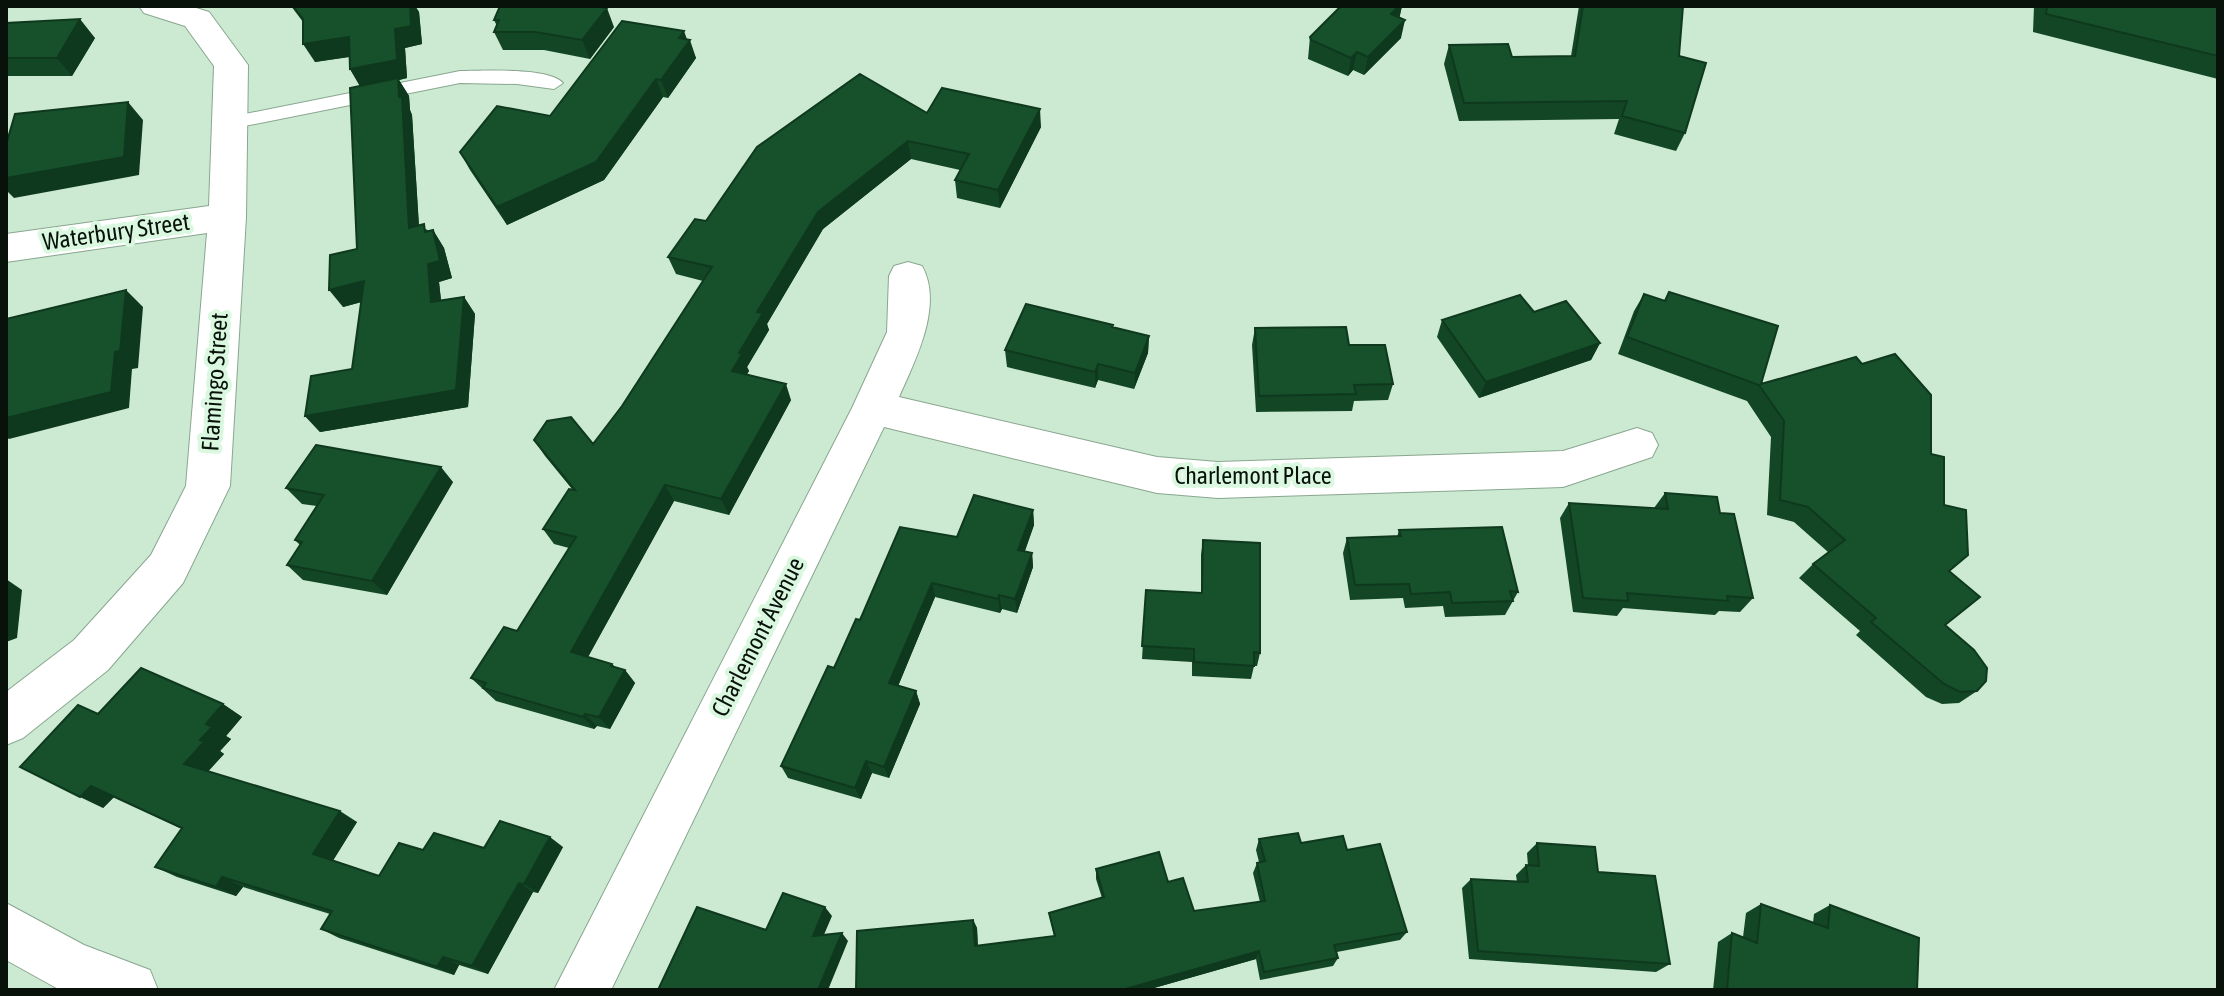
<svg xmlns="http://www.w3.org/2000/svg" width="2224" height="996" viewBox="0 0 2224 996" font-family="'Asap Condensed',sans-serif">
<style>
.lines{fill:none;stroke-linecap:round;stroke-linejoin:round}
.service-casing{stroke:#89a68f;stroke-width:2}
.minor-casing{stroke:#89a68f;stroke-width:2}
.service{fill:#fff;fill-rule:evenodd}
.minor{fill:#fff;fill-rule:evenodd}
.wall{fill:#134625}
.shaded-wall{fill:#0f391e}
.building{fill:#16512b;stroke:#0f391e;stroke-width:2}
.labels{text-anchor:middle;stroke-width:8;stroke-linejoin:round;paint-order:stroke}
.street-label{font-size:24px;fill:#08120a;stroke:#d9f8df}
</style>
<rect width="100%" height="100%" fill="#ccead2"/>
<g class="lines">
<!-- service casing -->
<g class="service-casing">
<path id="service" d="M460,71C482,71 549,67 563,83L554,89L517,84L460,83L230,129L220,123L230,117Z"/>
</g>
<!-- minor casing -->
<g class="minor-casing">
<path id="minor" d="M139,6H190L209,12L248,65L246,217L230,486L183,583L108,670L23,738L6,745V692L74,640L151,555L186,486L207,233L6,262V234L209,206L214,66L185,26L144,13Z
M908,262L922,266C944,305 915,361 899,397L1157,457L1218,462L1563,451L1637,428L1652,433L1658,445L1652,457L1563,487L1218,498L1157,493L884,427L611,990H554L852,408L887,332L889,276L894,266Z
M6,903L84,945L150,970L158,990H60L6,960Z"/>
</g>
<!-- service -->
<use href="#service" class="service"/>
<!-- minor -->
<use href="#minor" class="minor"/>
</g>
<!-- wall -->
<path class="wall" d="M291,6H415L419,12L422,44L405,48L407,78L399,80L409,96L410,110L412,115L419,225L429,231L433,230L444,248L452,278L439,282L441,300L464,297L475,314L468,407L320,432L305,416L352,369L361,302L343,307L357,249L360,86L350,69V57L315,62L303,22Z
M1341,6H1402L1399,18L1401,38L1364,75L1353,70L1348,76L1308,59L1310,37Z
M1579,6H1683L1679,56L1685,133L1676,151L1614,134L1619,119L1459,121L1444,64L1449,45L1512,57L1571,56Z
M2034,6H2218V79L2033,32Z
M494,20L614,27L590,59L544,50H503L494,32L497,26Z
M6,23L95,38L72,76H6Z
M687,39L696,58L668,98L663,97L604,180L507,225L470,170L460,152L550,116Z
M927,113L1041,127L1000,208L957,198L955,180L960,170L911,159L823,229L767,324L769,330L747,367L749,371L747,374L791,400L729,515L674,501L588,657L612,664L615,667L625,670L635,683L610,729L597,726L594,729L496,701L471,678L517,631L569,548L554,544L543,529L572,489L545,456L534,440L593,444L622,406L703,281L676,274L668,257L706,221Z
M1669,292L1761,384L1931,454L1944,505L1949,571L1945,625L1977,691L1959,703L1942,704L1926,697L1856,635L1860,631L1799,578L1813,564L1828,552L1794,522L1767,515L1771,437L1747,401L1618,354L1634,311L1644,294L1664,301Z
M1534,312L1600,343L1591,360L1479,398L1437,337L1442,320Z
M1113,328L1149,336L1148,353L1134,389L1098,380L1095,388L1007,367L1005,350Z
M1255,328L1349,345L1393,384L1388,400L1354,401L1352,411L1256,412L1252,345Z
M453,482L387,595L303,580L287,565L300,545L295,540L317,506L302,504L286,488Z
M1665,493L1720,513L1753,598L1740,612L1719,611L1715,615L1623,608L1617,616L1573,612L1560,518L1569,503L1654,508Z
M1033,510L1034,525L1025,551L1032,553L1033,567L1017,613L1002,609L1000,613L935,597L898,686L916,691L920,704L889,778L872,773L861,799L788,778L781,766L860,620L957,537Z
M1399,530L1518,592L1505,615L1445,617L1443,606L1405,608L1403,598L1350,600L1343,553L1347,538L1397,537Z
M1203,540L1260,653L1257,666H1254L1251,679L1192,676V662L1142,659L1146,590L1201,593V555Z
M223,704L242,717L226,736L231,739L220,751L224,754L208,771L357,822L333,860L379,876L423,850L563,847L538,893L533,892L488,974L459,965L454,975L339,938L321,929L330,914L243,887L236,896L177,877L155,867L182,829L114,797L103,808L98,714Z
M1259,839L1301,843L1347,850L1407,932L1400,940L1337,952L1338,958L1333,966L1260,980L1256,959L1147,990H856L973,920L977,928L978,946L1054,936L1049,913L1102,898L1096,879V869L1168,882L1194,911L1260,902L1253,873L1257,863L1259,862L1256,850Z
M1537,843L1598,872L1670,964L1656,972L1469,959L1462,888L1471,879L1517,882L1516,875L1526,865L1528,866L1527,853Z
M1761,904L1813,923L1814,914L1830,905L1917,990H1713L1718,942L1732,933L1743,937L1746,913Z"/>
<!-- shaded-wall -->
<path class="shaded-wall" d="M410,6H415L419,12L422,44L405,48L407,78L399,80L409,96L410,110L412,115L420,245L409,228L361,88L350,69L395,29Z
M1399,6H1402L1399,20L1391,14Z
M607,8L614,27L590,59L582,40Z
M80,19L95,38L72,76L57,58Z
M1405,20L1401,38L1364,75L1368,57Z
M684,31L688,42L690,40L696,58L668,98L661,80L679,38Z
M349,37L360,55L315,62L303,44Z
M1357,52L1353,70L1348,76L1351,58Z
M656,79L663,97L604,180L507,225L497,207Z
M128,102L143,120L139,175L14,198L6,190V178Z
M1040,109L1041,127L1000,208L998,190Z
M908,141L911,159L823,229L767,324L769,330L747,367L749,371L739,387L732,371L739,353L757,312L818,212Z
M433,230L444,248L452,278L439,282L443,319L431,302L428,264Z
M364,281L377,298L343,307L329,290Z
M126,290L143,307L138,368L132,369L129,408L9,439L6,437V418L115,352Z
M464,297L475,314L468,407L320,432L305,416Z
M1149,336L1148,353L1134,389L1135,373Z
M1600,343L1591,360L1479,398L1486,382Z
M1098,364V380L1095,388V372Z
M786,384L791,400L729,515L721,499Z
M441,467L453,482L387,595L372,581Z
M665,485L674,501L583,666L571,652Z
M1033,510L1034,525L1020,564L1018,550Z
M1032,553L1033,567L1017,613L1015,599Z
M6,579L22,590L17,638L6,642Z
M932,583L935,597L894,696L889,683Z
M999,595L1002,609L1000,613L998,599Z
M612,664L622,675L625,670L635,683L610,729L599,717Z
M916,691L920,704L889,778L884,767Z
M223,704L242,717L226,736L231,739L220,751L224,754L205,775L184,764L200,740L206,724Z
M585,714L597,726L594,729L583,717Z
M866,761L872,773L861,799L855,788Z
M91,786L114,797L103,808L80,797Z
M340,811L357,822L331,864L313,854Z
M550,837L563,847L538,893L524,884Z
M222,877L243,887L236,896L216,887Z
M519,883L533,892L488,974L472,966Z
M825,907L832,916L820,944L813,936Z
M973,920L977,928L978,954L975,946Z
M842,933L848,941L828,990H818Z
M1259,951L1256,959L1147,990H1122Z
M443,957L459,965L454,975L437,967Z"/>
<!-- building -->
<path class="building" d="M293,6H410L411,26L395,29L397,60L350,69L349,37L303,44V19Z
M500,6H594L607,8L582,40L535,32H494L499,20H494Z
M1341,6H1399L1391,14L1405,20L1368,57L1357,52L1351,58L1311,40L1310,37Z
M1583,6H1683L1679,56L1706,63L1685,133L1622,116L1627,101L1464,103L1449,45L1508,44L1512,57L1575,56Z
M2047,6H2218V56L2046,14Z
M80,19L57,58H6V23Z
M622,21L684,31L679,38L690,40L661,80L656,79L596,162L497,207L460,152L497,106L550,116Z
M860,74L927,113L942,88L1040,109L998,190L955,180L969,154L908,141L818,212L757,312L763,313L739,353L742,354L732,371L786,384L721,499L665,485L571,652L612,664L611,666L625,670L599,717L585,714L583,717L483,688L486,683L471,678L504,627L517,631L576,537L543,529L569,489L575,490L534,440L547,421L571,417L593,444L622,406L712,267L668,257L695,219L706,221L757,147Z
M398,78L399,97H402L409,228L424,224L425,232L433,230L440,261L428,264L431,302L464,297L456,390L305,416L311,376L352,369L364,281L329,290L330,255L357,249L350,88Z
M128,102L124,157L6,178V145L15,114Z
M126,290L120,351L115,352L111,392L6,418V319Z
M1669,292L1778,326L1761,384L1856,357L1862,364L1895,354L1931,395V454L1944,457V505L1966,510L1968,555L1949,571L1980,597L1945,625L1974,650L1987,668L1986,681L1977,691L1960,692L1944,684L1871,622L1876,618L1813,564L1845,540L1808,507L1780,500L1784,421L1759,385L1627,337L1644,294L1665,301Z
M1520,295L1534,312L1566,301L1600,343L1486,382L1442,320Z
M1026,304L1113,325L1112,327L1149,336L1135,373L1098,364L1095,372L1005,350Z
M1346,327L1349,345H1385L1393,384L1354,385L1356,394L1259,396L1255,328Z
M316,445L441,467L372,581L287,565L302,542L295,540L324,495L286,488Z
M1665,493L1717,497L1720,513L1734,514L1753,598L1727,596L1728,601L1627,593L1628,601L1583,598L1569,503L1668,509Z
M974,495L1033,510L1018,550L1032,553L1015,599L999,595L998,599L932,583L889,683L916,691L884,767L866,761L855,788L781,766L828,666L834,668L856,619L860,620L900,527L957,537Z
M1502,527L1518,592L1510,591L1513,601L1452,603L1450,592L1411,594L1409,584L1355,585L1347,538L1401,536L1399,530Z
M1203,540L1260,543V653L1254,652V666L1194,662V649L1142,646L1146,590L1202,593Z
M141,668L223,704L206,724L212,727L200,740L204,742L184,764L340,811L313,854L379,876L399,843L423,850L434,833L484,848L500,821L550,837L524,884L519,883L472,966L443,957L437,967L321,929L332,911L222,877L216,887L155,867L182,828L91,786L80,797L20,767L78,705L98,714Z
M1298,833L1301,843L1343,836L1347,850L1380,844L1407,932L1334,945L1338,958L1264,972L1259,951L1122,990H856L857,931L973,920L975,946L1055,936L1049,913L1104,897L1096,869L1159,852L1168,882L1183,878L1194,911L1265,901L1257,863L1265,861L1259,839Z
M1537,843L1595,847L1598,872L1655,876L1670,964L1478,951L1471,879L1528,882L1526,865L1539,866Z
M783,893L825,907L813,936L842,933L818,990H658L697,907L766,930Z
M1761,904L1828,928L1830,905L1919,938L1917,990H1727L1732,933L1757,943Z"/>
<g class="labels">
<!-- street labels -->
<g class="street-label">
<text transform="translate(116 232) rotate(-8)" y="8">Waterbury Street</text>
<text transform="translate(215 382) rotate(-86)" y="8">Flamingo Street</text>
<text x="1253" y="484">Charlemont Place</text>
<text transform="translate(758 637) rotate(-63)" y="8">Charlemont Avenue</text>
</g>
</g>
<!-- border -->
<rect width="2224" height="996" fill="none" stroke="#08120a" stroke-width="16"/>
</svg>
